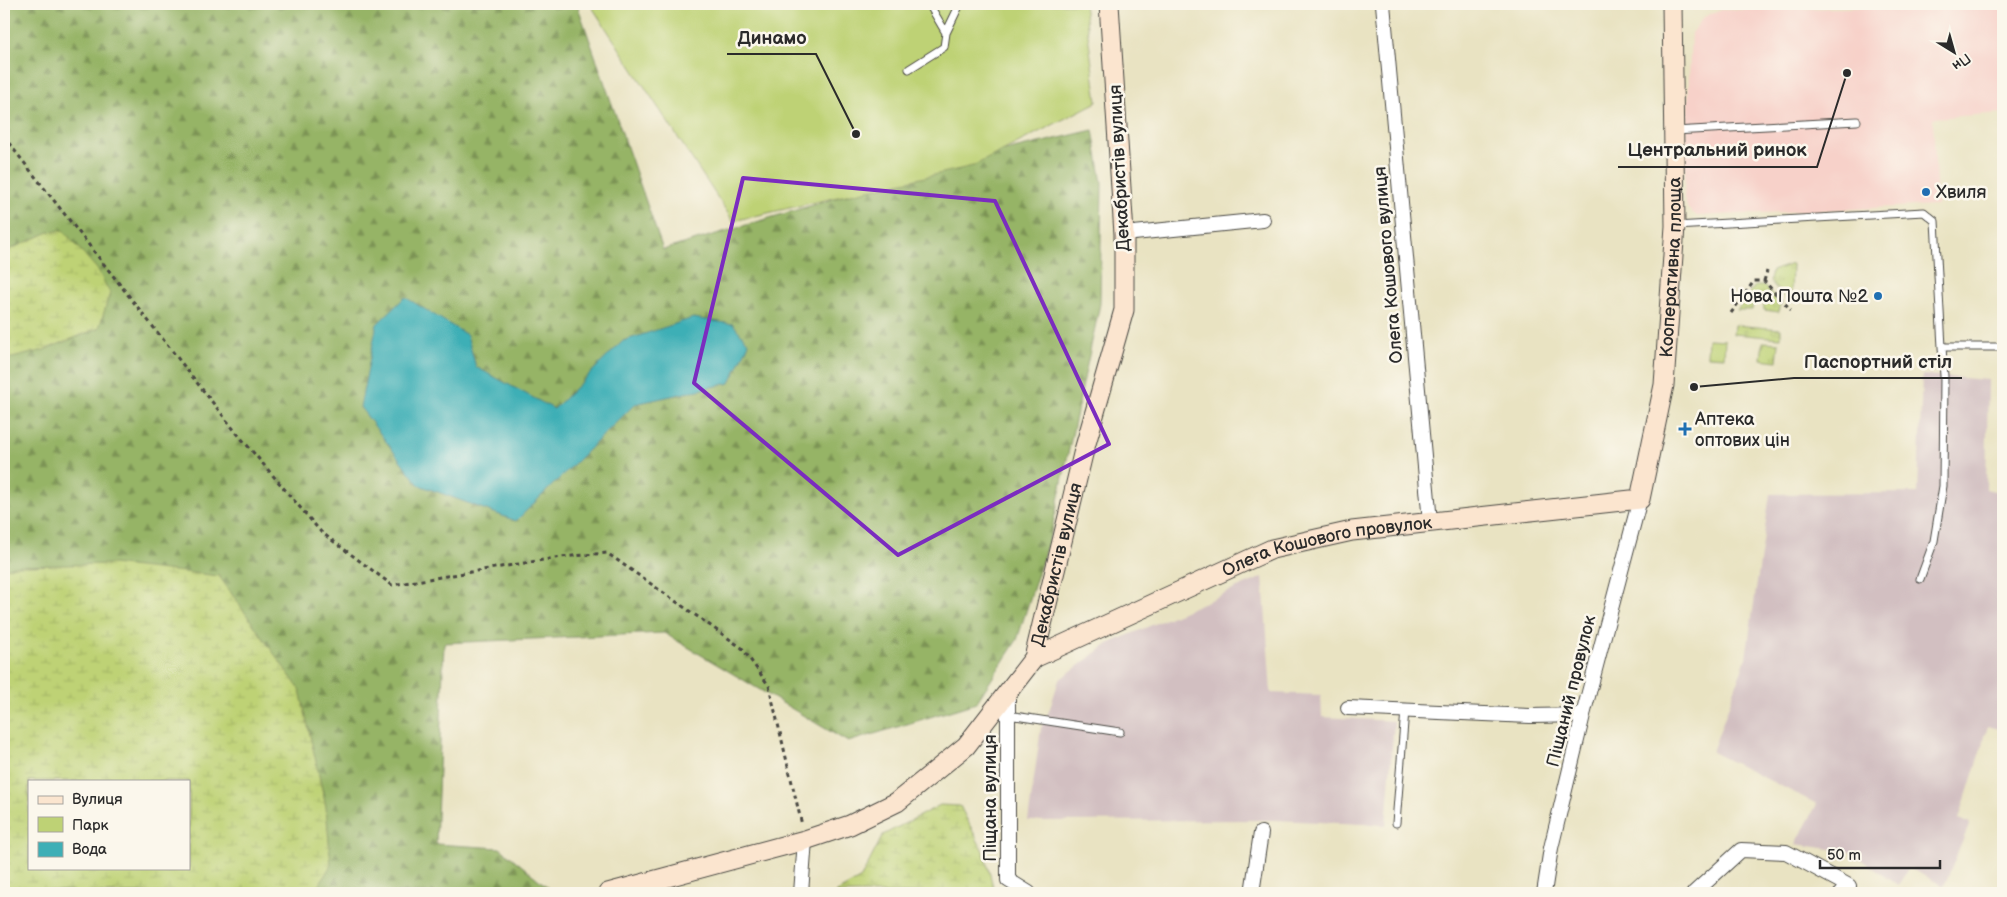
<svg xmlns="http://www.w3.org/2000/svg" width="2007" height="897" viewBox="0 0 2007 897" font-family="'Balsamiq Sans',sans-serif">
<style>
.built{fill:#f7d1c9}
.industrial{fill:#d2bfc1}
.grass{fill:url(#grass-tufts);stroke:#747e50}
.forest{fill:url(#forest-firs);stroke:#607048;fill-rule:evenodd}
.wetland{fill:url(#wetland-marsh);stroke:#747e50;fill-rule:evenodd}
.park{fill:#bed275;stroke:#747e50}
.water{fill:#3eafb6;stroke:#346d70}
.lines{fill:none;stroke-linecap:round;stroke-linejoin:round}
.lane-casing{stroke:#484742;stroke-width:9}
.street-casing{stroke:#484742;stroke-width:16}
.secondary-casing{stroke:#484742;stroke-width:21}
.path{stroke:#484742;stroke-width:3;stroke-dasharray:4 4;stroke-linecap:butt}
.lane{stroke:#fff;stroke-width:7}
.street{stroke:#fff;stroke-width:14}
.secondary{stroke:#fbe5cf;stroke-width:19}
.marked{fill:none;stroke:#7b2cbf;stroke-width:4;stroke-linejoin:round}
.poi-dot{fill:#1f6fb2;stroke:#fbf7ec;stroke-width:2}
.labels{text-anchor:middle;stroke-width:5;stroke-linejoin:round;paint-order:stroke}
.street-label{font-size:18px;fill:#2b2b2b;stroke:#fbf7ec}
.poi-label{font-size:18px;fill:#2b2b2b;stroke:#fbf7ec;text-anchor:start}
.leader{fill:none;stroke:#2b2b2b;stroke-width:2}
.callout-dot{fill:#2b2b2b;stroke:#fbf7ec;stroke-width:2}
.callout-label{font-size:19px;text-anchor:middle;font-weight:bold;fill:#2b2b2b;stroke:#fbf7ec;stroke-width:5;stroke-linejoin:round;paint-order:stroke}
</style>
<defs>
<pattern id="grass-tufts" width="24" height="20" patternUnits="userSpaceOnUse" patternTransform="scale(1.25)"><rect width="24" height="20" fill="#bed275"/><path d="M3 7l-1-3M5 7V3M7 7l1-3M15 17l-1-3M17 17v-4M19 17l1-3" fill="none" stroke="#a3b465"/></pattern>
<pattern id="forest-firs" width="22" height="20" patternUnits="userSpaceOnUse" patternTransform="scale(1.25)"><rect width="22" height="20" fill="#96b466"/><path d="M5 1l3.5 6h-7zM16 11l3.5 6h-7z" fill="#7b9354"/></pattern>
<pattern id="wetland-marsh" width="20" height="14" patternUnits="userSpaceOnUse" patternTransform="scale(1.25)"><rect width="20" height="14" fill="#bed275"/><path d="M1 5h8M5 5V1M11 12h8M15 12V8" fill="none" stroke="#a3b465"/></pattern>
</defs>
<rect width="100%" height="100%" fill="#fbf7ec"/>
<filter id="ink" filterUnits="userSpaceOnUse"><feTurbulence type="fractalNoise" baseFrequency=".02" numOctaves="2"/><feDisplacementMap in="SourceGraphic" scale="10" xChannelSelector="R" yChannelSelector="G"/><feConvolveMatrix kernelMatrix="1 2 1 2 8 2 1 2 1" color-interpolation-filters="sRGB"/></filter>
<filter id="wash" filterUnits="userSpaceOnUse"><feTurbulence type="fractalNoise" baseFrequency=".0096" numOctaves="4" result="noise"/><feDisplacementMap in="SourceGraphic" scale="20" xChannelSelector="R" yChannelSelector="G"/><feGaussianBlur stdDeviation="1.12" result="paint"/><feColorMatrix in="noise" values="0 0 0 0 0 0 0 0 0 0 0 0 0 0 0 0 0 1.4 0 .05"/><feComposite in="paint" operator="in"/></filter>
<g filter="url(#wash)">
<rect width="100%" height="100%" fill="#e9e3c2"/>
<!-- built -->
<path class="built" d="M2003,5V113L1933,118L1937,205L1697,216L1688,209L1684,198L1691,33L1704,17L1719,10Z"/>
<!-- industrial -->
<path class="industrial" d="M1922,375L1988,380L1986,489L2003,493V730L1988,726L1959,819L1970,823L1944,886L1909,868L1898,885L1850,852L1796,844L1817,804L1712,752L1746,658L1770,494L1918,493Z
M1263,577L1271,693L1321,695L1322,717L1394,721L1386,825L1275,820L1028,821L1041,728L1049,711L1059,680L1108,644Z"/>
<!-- grass -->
<path class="grass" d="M1792,264L1791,298L1788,301L1770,281L1772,271Z
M1755,286H1764L1780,304L1779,312L1764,310L1763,297L1754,296L1752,310H1737Z
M1734,325L1781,329V338L1733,334Z
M1708,339L1725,340L1724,357L1707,356Z
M1763,342L1779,343L1777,361L1761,359Z"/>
<!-- forest -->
<path class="forest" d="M4,4H577L663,250L946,165L1093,130L1102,183L1100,304L1052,529L1017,640L976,703L848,742L664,633L444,643L436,844L500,848L549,888L531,893H4ZM29,781H189V868H29Z"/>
<!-- wetland -->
<path class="wetland" d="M63,230L97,269L110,293L99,328L44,350L4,360V252L49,232Z
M112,564L219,576L300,690L326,807L331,865L314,893H73L72,891L4,889V570L14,566ZM29,781H189V868H29Z
M940,805L960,806L984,853L995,893H835L861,878L883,835Z"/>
<!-- park -->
<path class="park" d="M590,4H1084L1097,102L973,166L733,221Z"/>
<!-- water -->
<path class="water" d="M405,297L467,335L476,367L554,409L623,341L693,318L733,324L749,344L730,383L635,404L516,521L419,485L360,407L377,324Z"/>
</g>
<g filter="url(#ink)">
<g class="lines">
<!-- lane casing -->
<g class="lane-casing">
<path id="lane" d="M929,4L946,33
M909,69L944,47L946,33L960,4
M1674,131L1857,121
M1675,226L1924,212L1935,221L1942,347H2003
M1920,579L1934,541L1943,486L1944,376L1942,347
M1008,715L1120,732
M1396,823L1405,710"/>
</g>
<!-- street casing -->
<g class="street-casing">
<path id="street" d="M1383,4L1430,522
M1124,234L1263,220
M1008,691V880L1029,893
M1348,708L1530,716L1583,715
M801,893L805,840
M1252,893L1261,833
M1544,893L1551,848L1583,715L1640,499
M1694,893L1741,850L1786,852L1849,886L1841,893"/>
</g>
<!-- secondary casing -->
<g class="secondary-casing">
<g id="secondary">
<path id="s1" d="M1034,658L1272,549L1352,531L1640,499L1664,385L1675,226L1672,4"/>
<path id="s2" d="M608,893L805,840L850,825L897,802L966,746L1034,658L1083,454L1124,310V234L1109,4"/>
</g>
</g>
<!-- path -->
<path class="path" d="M4,137L235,431L321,532L392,585L561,557L607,553L742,648L769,686L802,825
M1764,281L1767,271
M1731,313L1754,281H1764L1791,310"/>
<!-- lane -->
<use href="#lane" class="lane"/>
<!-- street -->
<use href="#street" class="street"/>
<!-- secondary -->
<use href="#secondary" class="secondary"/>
</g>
</g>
<!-- marked area -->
<path class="marked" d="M743,178L995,201L1109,444L898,555L694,383Z"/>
<!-- markers -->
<g class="poi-dot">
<circle cx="1926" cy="192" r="5"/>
<circle cx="1878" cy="296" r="5"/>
<path d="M1682.5 421.5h5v5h5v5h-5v5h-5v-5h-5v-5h5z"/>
</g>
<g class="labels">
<!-- street labels -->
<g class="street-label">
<text transform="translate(1119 168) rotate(-93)" y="6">Декабристів вулиця</text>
<text transform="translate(1388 265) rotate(-95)" y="6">Олега Кошового вулиця</text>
<text dy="6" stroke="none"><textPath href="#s1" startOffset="868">Кооперативна площа</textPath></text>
<text dy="6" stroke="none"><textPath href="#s1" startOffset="316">Олега Кошового провулок</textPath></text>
<text dy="6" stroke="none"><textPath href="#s2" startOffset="600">Декабристів вулиця</textPath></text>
<text transform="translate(1571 691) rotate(-76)" y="6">Піщаний провулок</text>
<text transform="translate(990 798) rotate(-90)" y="6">Піщана вулиця</text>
</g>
<!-- poi labels -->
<g class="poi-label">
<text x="1936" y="198">Хвиля</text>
<text x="1868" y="302" text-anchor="end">Нова Пошта №2</text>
<text x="1695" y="425">Аптека<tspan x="1695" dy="21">оптових цін</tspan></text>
</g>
</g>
<!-- callouts -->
<path class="leader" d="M856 134L816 54H727M1847 73L1817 167H1618M1694 387L1794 378H1962"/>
<g class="callout-dot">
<circle cx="856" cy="134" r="5"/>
<circle cx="1847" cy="73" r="5"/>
<circle cx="1694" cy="387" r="5"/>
</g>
<g class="callout-label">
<text x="772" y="44">Динамо</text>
<text x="1717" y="156">Центральний ринок</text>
<text x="1878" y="368">Паспортний стіл</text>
</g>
<!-- margin -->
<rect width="2007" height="897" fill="none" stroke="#fbf7ec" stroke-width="20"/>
<!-- legend -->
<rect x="28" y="780" width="162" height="90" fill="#fbf7ec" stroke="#a8a59f"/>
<rect x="38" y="796" width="25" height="8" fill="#fbe5cf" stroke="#a8a59f"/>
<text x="72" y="804" font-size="15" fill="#2b2b2b">Вулиця</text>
<rect x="38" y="817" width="25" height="15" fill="#bed275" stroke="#a8a59f"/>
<text x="72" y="830" font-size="15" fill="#2b2b2b">Парк</text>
<rect x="38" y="842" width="25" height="15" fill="#3eafb6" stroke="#a8a59f"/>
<text x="72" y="854" font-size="15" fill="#2b2b2b">Вода</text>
<!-- north arrow -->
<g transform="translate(1954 52) rotate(143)" stroke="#fbf7ec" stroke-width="4" paint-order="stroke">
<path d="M0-4L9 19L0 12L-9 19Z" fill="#2b2b2b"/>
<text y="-8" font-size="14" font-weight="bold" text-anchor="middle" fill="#2b2b2b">Пн</text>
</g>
<!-- scale -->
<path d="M1820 860v8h120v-8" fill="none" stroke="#2b2b2b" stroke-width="2.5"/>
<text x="1827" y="860" font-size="15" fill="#2b2b2b" stroke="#fbf7ec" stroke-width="4" paint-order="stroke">50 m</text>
</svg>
